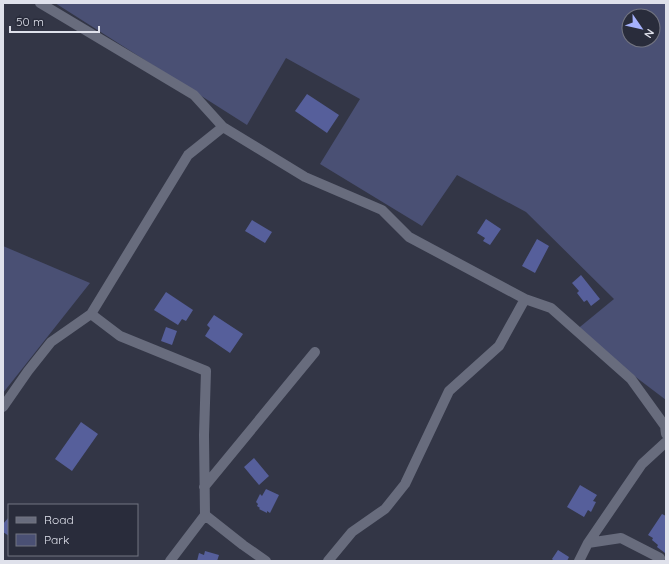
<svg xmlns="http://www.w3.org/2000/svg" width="669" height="564" viewBox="0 0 669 564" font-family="Quicksand,sans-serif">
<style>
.green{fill:#4a5074;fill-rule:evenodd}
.building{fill:#565f9b}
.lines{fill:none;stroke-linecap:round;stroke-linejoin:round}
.minor{stroke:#686c7d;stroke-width:10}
</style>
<rect width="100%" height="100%" fill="#333646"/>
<!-- green -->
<path class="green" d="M55,3H666V400L575,331L614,299L526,212L457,175L422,226L320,164L360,99L286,58L247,125ZM629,16H653V40H629Z
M3,246L90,283L3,393Z"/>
<!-- building -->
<path class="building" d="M307,94L339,115L327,133L295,111Z
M486,219L501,229L490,245L483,241L485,238L477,233Z
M252,220L272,232L265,243L245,231Z
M537,239L549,246L535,273L522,266Z
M581,275L600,299L591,306L587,300L584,302L577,293L579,291L572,283Z
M166,292L193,310L186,321L182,319L178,325L154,310Z
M214,315L243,334L230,353L205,336L210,328L207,325Z
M166,327L177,331L172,345L161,341Z
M81,422L98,434L72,471L55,459Z
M254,458L269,476L259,485L244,467Z
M580,485L597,495L593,501L596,502L591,512L588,510L584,517L567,507Z
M266,489L279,495L270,513L267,511V513L259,509L260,508L257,506L258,504L256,502L260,494L262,496Z
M662,514L666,516L665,553L657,547L658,545L652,540L653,538L648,535Z
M9,517V536L3,532V524Z
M558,550L569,557L567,561H554L552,559Z
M205,551L219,555L217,561H197L199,553L204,555Z"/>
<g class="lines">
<!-- minor -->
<path class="minor" d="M40,3L194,95L223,127L188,155L91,314L120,336L206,371L204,435L205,515L170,561
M223,127L305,177L382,210L409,237L525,299L551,308L631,379L665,426L666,434
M3,407L28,371L51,342L91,314
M204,487L315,352
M205,515L243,545L266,561
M588,543L621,538L660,558
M328,561L352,532L385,509L405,484L449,391L499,346L525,299
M579,561L588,543L642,464L666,442"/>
</g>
<!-- border -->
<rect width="669" height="564" fill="none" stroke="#dfe1eb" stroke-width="8"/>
<!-- legend -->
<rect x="8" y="504" width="130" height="52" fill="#292c3b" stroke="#727481"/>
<rect x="16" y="517" width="20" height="6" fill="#686c7d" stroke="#727481"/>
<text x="44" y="524" font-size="12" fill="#dfe1eb">Road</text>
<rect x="16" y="534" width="20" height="12" fill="#4a5074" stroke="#727481"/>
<text x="44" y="544" font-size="12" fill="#dfe1eb">Park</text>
<!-- north arrow -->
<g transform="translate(641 28) rotate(124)"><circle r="19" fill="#292c3b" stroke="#727481"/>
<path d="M0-3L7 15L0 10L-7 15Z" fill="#a5b1fc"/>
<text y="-6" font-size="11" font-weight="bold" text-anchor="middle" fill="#dfe1eb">N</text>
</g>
<!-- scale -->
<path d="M10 26v6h89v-6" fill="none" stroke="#dfe1eb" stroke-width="2"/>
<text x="16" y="26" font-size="12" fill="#dfe1eb" stroke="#292c3b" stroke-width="3" paint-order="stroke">50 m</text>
</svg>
